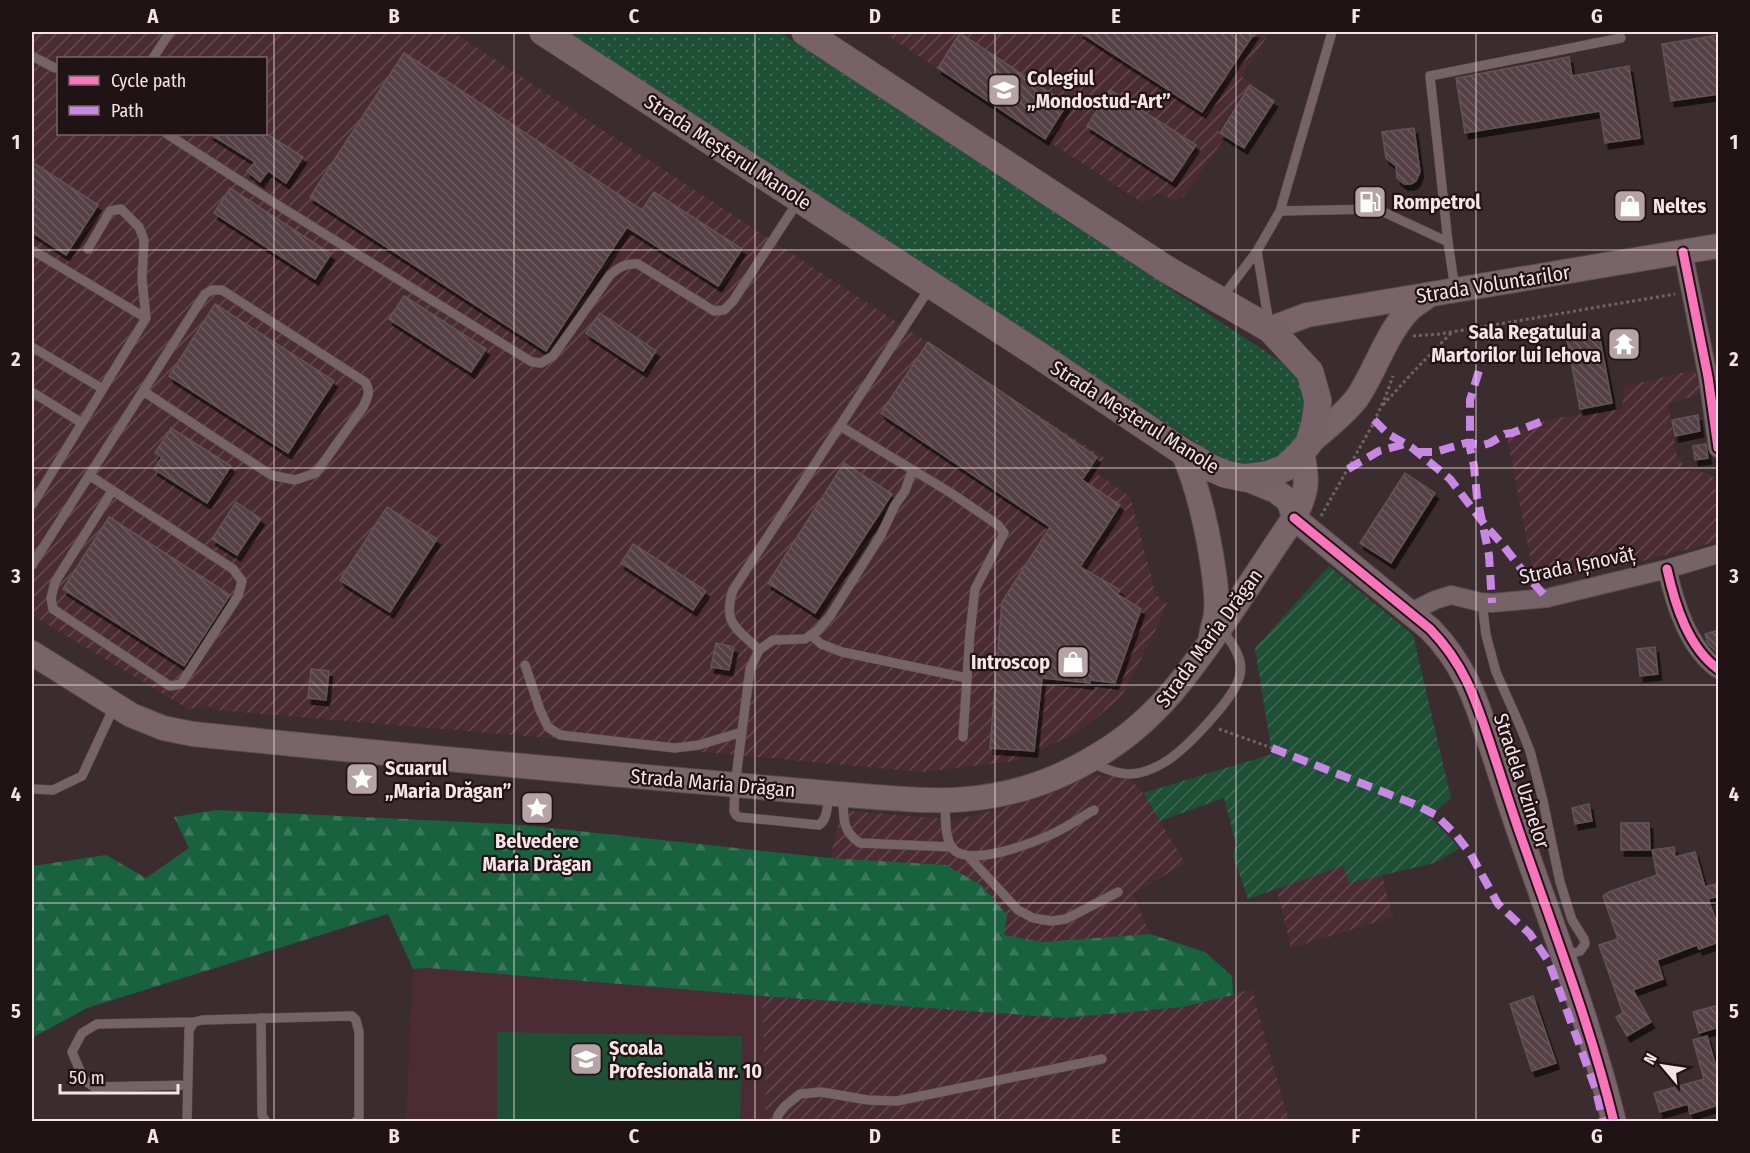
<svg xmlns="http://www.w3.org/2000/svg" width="1750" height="1153" viewBox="0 0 1750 1153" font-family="'Fira Sans Condensed',sans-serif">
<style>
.built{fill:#4b2c34}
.industrial{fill:url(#industrial-furrows);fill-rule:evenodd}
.grass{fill:url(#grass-dots)}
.forest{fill:url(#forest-firs)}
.park{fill:#1e5036}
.garden{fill:url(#garden-furrows)}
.building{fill:url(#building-back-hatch);stroke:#615457;stroke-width:1.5;filter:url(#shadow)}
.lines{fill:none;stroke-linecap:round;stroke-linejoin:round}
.lane-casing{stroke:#574b4e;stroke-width:10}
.street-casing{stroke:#574b4e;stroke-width:20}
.secondary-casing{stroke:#574b4e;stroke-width:26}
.primary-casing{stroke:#574b4e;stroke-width:28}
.path{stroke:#716266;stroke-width:3;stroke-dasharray:3 3;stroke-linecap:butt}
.lane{stroke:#756367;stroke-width:9}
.street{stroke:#756367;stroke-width:18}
.secondary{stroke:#79646a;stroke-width:24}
.primary{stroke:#776267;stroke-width:27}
.quiet{stroke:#c787e3;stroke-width:8;stroke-dasharray:15 8;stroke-linecap:butt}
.cycleway-casing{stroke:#201316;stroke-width:13}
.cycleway{stroke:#fb73b8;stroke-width:9}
.grid{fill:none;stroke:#f6e3e7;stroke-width:1.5;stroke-opacity:0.55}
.labels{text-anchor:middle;stroke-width:4.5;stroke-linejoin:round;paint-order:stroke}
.poi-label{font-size:20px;font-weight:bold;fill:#f6e3e7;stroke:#201316;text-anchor:start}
.street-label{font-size:20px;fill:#f6e3e7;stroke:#201316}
.neatline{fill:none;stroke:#f6e3e7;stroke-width:2}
.grid-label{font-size:20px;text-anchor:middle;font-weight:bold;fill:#f6e3e7}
</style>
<defs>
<pattern id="industrial-furrows" width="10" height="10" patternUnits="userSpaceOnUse" patternTransform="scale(1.5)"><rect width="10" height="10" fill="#4b2c34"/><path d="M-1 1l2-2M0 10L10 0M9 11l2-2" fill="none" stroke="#664a51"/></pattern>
<pattern id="grass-dots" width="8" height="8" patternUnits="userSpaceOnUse" patternTransform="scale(1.5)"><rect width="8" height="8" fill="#1e5036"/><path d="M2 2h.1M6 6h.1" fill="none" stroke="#3f6953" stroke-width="1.8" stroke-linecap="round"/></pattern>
<pattern id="forest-firs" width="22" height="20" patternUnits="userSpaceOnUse" patternTransform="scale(1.5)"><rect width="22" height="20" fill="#19623f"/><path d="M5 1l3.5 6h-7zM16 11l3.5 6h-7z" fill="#3b785b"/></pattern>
<pattern id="garden-furrows" width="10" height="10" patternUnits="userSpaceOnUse" patternTransform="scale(1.5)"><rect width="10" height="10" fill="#1e5036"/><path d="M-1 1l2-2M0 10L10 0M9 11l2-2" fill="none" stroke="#3f6953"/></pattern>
<pattern id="building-back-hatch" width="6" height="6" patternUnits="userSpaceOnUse" patternTransform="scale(1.5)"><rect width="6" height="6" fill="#554146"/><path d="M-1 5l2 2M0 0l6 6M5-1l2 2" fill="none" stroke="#6e5c61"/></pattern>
<filter id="shadow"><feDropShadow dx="3.5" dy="6" stdDeviation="0" flood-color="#0009"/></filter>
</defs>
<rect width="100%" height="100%" fill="#3b2c30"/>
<!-- built -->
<path class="built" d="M428,968L762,996L766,1121L406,1122L413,969Z"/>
<!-- industrial -->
<path class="industrial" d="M32,32H453L1106,459L1097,474L1130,496L1156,595L1167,603L1152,638L1121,697L1083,729L1049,746L1014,761L922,772L573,740L216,710L211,706L188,709L32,615ZM58,58H266V134H58Z
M882,32H1270L1241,76L1251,83L1218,130L1226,136L1183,197L1174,200L1158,193L1143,203Z
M1695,370L1701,394L1668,404L1677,458H1681L1683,471L1695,470L1711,475L1715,479L1718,541L1635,563L1535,583L1507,436L1550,419L1622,409L1625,386Z
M1090,775L1128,777L1143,793L1185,863L1133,894L1150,934L1042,942L1003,935L960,874L946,865L830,858L842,810L955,820L1044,797Z
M1343,866L1349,883L1382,875L1393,917L1291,948L1277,889Z
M1253,989L1256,1005L1289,1121H766L762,996L1066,1018L1182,1007Z"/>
<!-- grass -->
<path class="grass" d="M567,32H780L1286,365C1289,368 1294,372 1296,376C1306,390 1307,413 1299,428L1303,431L1283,454L1267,463L1242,465L1219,458Z"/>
<!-- forest -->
<path class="forest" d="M216,810L523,825L830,858L946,865L981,885L1007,915L1004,935L1042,942L1150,934L1205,952L1232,976L1233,995L1182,1007L1066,1018L762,996L428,968L413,969L388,914L87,1008L32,1038V866L106,855L146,878L189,848L174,817Z"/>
<!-- park -->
<path class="park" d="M497,1032L742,1036L740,1121H497Z"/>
<!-- garden -->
<path class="garden" d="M1329,566L1413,635L1451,798L1430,817L1460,848L1435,863L1349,883L1343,866L1248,899L1233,856L1236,845L1224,798L1160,821L1143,793L1272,754L1255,648Z"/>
<!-- building -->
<path class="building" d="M1080,32H1255L1202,112Z
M960,33L1067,104L1045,139L938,68Z
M1719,35V94L1671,101L1662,44Z
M404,53L642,210L654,192L742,249L718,286L627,227L546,351L310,197Z
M1569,57L1572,76L1629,66L1640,138L1605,143L1600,111L1465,133L1456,78Z
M1250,85L1274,101L1244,148L1220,133Z
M1110,90L1196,145L1172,181L1087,126Z
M1414,128L1420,172L1416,181L1411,184H1404L1397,178L1396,166L1386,158L1382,132Z
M210,134H267L303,157L286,183L268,171L260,182L247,171L255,162Z
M32,162L98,205L66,255L32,232Z
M230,188L331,254L315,279L214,213Z
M404,296L486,349L471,372L389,319Z
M215,304L334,381L288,453L169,376Z
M600,313L656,351L643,371L586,333Z
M1598,328L1612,403L1580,409L1566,334Z
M928,342L1097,457L1082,480L1120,505L1080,567L1120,590L1117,594L1141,609L1115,683L1090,680V683L1042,678L1034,751L990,748L1002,602L1050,527L881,413Z
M1698,415L1700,431L1675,436L1672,420Z
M171,428L231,466L207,503L154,469L162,457L155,453Z
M1706,444L1708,458L1695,460L1693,446Z
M844,463L892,494L815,613L768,583Z
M1405,473L1435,493L1391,563L1360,543Z
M236,502L261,519L237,555L212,539Z
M387,507L437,539L390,612L340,580Z
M109,517L230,595L184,666L63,589Z
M633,544L706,591L693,610L621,563Z
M1719,630V655L1708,643L1705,634Z
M716,643L734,647L729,670L711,667Z
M1655,647L1658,674L1640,676L1637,649Z
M311,669L329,671L326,700L308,698Z
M1589,804L1592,821L1575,824L1572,808Z
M1621,823H1649L1650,850H1621Z
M1674,847L1675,857L1695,852L1705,887L1719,883V896L1708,899L1719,928V942L1699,949L1697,945L1657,960L1663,979L1633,990L1651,1022L1627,1036L1616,1017L1623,1013L1599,945L1618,939L1603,896L1609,892L1657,875L1652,850Z
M1533,996L1556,1063L1532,1071L1510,1004Z
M1719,1005V1027L1699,1033L1693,1012Z
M1707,1036L1719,1077V1105L1690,1114L1688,1104L1660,1112L1654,1093L1704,1079L1693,1040Z"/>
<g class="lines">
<!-- lane casing -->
<g class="lane-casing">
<path id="lane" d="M32,56L55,68
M153,58L170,32
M167,134L284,209L532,362L541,363L553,356L610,275C619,267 626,263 638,264L714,311L724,310L733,301L799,200
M1280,211L1377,209L1448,242
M32,250L146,318
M1257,251L1269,324
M1455,289L1448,242L1430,76L1621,38
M1222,298L1257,251L1280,211L1332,32
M32,347L103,389
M32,392L82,423
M840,426L951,493L998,525L1004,533L975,589L970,633L963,737
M89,475L233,569L242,581L238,596L181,684L170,686L53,609L51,598L55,582L112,491
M32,505L146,318L142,279L144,240L139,227L121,209L110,211L88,249
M32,565L205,294L212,290H222L365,382C371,391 368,397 363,407L316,473L295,480L271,475L143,391
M1482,602L1486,635L1496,672L1520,726L1530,751L1543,801L1560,882L1572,920L1584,939L1585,944L1580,951L1564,956
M811,635L821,644L842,652L967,678
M759,650C737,628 722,624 733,590L931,286
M525,665L540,710L548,727L560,735L675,748L699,745L742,732
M1090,762C1102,768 1116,774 1130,774C1142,774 1155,768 1165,762C1185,750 1236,697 1240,675C1244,658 1231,642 1222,629
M32,789L53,790L82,776L114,707
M829,795C827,805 828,819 819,825L739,817L736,815L734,811L735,785L750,669L759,650L773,640L805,639L818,630L830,616L881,535L895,505L905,491L912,471
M843,797C844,818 841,830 860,843L952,847
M945,800C946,814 944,833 951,846C964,870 1032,843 1050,835C1066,828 1080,818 1094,810
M968,856L1018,910L1033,918L1051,921L1066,919L1118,892
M261,1018L262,1115L266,1122
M188,1085L94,1087L84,1080L72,1052L82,1033L97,1024L194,1022
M187,1122L189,1030L194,1022L202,1020L352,1016L356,1020L359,1032V1119L355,1122
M777,1122L778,1115L785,1106L800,1094L821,1092L868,1100L897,1101L1102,1059"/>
</g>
<!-- street casing -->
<g class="street-casing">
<path id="street" d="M1683,252L1708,377L1718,448
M1667,569C1675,605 1688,647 1718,669
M1411,612L1435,600L1451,595L1480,602L1492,603L1547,598L1667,569L1718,554"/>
</g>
<!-- secondary casing -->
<g class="secondary-casing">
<path id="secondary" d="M1270,329L1307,315L1718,246
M1309,443C1325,429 1344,415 1357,398C1376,370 1386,333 1410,309C1415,304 1423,300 1429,295
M1183,452C1197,485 1205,518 1211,554C1214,574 1218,594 1216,614C1215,621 1212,629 1211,636
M1244,478L1276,491L1289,501L1294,518
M1294,518L1430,629C1466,666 1476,701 1492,749C1503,782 1513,815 1525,848C1557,939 1591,1028 1614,1122
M32,653L131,715L163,728L193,734C367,752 541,768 715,783C768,788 822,793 875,797C906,799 937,802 967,799C1015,795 1060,779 1100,754C1158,719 1192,669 1229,615C1251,583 1272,550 1294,518C1308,491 1308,481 1302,452"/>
</g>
<!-- primary casing -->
<g class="primary-casing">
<path id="primary" d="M543,32L1034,352L1183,452L1211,468L1225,474L1244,478L1267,475L1285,468L1302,452L1309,443L1315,423L1318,401L1310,372L1270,329L1166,269L805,32"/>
</g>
<!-- path -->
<path class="path" d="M1413,336L1440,334L1675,294
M1383,405L1415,370L1453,331
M1321,516L1372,426L1385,398L1393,376
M1219,729L1272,748"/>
<!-- lane -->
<use href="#lane" class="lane"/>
<!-- street -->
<use href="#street" class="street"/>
<!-- secondary -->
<use href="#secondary" class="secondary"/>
<!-- primary -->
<use href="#primary" class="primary"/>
<!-- quiet -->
<path class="quiet" d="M1486,326L1485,351L1470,400V448L1474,466L1477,497L1489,555L1492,603
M1374,420L1388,434L1411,447L1450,479L1485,525L1502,544L1526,575L1547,598
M1417,452H1435L1466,443L1483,445L1490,443L1505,434L1512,433L1545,420
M1348,469L1379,451L1405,444
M1272,748L1414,804L1436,815L1456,835L1470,853L1498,904L1530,934L1549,962L1596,1090L1603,1122"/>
<!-- cycleway casing -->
<g class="cycleway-casing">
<path id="cycleway" d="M1683,252L1708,377L1718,448
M1294,518L1430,629C1466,666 1476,701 1492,749C1503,782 1513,815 1525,848C1557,939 1591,1028 1614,1122
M1667,569C1675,605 1688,647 1718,669"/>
</g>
<!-- cycleway -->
<use href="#cycleway" class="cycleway"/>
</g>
<!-- grid -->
<path class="grid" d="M274,32V1122M514,32V1122M755,32V1122M995,32V1122M1236,32V1122M1476,32V1122M32,250H1718M32,468H1718M32,685H1718M32,903H1718"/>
<!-- icons -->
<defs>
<g id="university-square" transform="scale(1.725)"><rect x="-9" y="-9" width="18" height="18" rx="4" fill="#b5a3a7" stroke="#201316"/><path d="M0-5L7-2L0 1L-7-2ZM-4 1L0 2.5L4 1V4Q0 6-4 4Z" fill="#fff"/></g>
<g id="fuel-square" transform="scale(1.725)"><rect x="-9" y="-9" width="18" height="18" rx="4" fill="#b5a3a7" stroke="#201316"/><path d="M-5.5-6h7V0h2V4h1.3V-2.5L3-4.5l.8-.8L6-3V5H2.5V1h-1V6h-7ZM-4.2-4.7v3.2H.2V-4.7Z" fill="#fff"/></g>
<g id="shop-square" transform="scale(1.725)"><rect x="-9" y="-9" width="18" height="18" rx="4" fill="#b5a3a7" stroke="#201316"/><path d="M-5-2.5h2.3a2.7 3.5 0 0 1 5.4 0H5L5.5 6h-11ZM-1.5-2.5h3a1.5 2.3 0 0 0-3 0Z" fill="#fff"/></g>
<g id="temple-square" transform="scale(1.725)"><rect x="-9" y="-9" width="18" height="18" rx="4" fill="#b5a3a7" stroke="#201316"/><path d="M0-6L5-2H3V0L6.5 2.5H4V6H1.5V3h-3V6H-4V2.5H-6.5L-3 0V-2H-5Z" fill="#fff"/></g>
<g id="sight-square" transform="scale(1.725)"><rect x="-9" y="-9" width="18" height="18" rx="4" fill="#b5a3a7" stroke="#201316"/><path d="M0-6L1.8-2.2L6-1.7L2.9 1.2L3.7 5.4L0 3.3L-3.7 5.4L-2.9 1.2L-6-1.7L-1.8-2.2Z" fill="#fff"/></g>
</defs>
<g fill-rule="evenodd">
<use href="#university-square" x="1004" y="90"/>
<use href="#fuel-square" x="1370" y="202"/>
<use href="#shop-square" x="1630" y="206"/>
<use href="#temple-square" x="1624" y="344"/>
<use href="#shop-square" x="1073" y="662"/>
<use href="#sight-square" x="362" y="779"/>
<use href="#sight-square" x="537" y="808"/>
<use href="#university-square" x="586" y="1059"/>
</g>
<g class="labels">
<!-- poi labels -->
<g class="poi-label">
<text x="1027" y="85">Colegiul<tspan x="1027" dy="23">„Mondostud-Art”</tspan></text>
<text x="1393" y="209">Rompetrol</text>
<text x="1653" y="213">Neltes</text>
<text x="1601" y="339" text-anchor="end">Sala Regatului a<tspan x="1601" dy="23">Martorilor lui Iehova</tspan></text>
<text x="1050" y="669" text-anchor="end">Introscop</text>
<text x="385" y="775">Scuarul<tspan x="385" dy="23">„Maria Drăgan”</tspan></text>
<text x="537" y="848" text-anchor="middle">Belvedere<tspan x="537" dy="23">Maria Drăgan</tspan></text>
<text x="609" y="1055">Școala<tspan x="609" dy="23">Profesională nr. 10</tspan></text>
</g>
<!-- street labels -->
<g class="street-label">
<text transform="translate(728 152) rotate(33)" y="7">Strada Meșterul Manole</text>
<text transform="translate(1493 284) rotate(-9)" y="7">Strada Voluntarilor</text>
<text transform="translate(1135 417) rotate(32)" y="7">Strada Meșterul Manole</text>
<text transform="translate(1577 565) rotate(-12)" y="7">Strada Ișnovăț</text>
<text transform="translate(1209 638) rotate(-54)" y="7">Strada Maria Drăgan</text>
<text transform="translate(1522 781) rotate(72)" y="7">Stradela Uzinelor</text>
<text transform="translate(713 783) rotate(5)" y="7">Strada Maria Drăgan</text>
</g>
</g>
<!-- border -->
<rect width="1750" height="1153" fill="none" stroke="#201316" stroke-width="66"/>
<!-- legend -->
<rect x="57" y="57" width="210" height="78" fill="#201316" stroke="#76666a" stroke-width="1.5"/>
<rect x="69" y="76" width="30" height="9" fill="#fb73b8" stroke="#76666a" stroke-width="1.5"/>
<text x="111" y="87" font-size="18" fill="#f6e3e7">Cycle path</text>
<rect x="69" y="106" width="30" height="9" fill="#c787e3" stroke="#76666a" stroke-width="1.5"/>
<text x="111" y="117" font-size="18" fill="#f6e3e7">Path</text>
<!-- north arrow -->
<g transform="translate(1663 1066) rotate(299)" stroke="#201316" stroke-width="4.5" paint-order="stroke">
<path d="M0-4.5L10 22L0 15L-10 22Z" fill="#f6e3e7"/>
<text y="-9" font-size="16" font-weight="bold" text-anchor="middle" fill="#f6e3e7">N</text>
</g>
<!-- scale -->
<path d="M60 1084v9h118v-9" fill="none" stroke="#f6e3e7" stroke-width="3"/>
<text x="69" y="1084" font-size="18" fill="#f6e3e7" stroke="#201316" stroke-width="4.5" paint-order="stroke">50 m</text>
<rect x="33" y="33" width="1684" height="1087" class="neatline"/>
<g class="grid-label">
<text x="153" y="23">A</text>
<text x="394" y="23">B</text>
<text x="634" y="23">C</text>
<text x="875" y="23">D</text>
<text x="1116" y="23">E</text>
<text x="1356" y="23">F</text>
<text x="1597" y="23">G</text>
<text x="16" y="149">1</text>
<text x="1734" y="149">1</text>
<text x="16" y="366">2</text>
<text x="1734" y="366">2</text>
<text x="16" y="583">3</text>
<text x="1734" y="583">3</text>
<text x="16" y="801">4</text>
<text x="1734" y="801">4</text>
<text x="16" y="1018">5</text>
<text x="1734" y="1018">5</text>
<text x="153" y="1143">A</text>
<text x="394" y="1143">B</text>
<text x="634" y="1143">C</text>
<text x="875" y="1143">D</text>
<text x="1116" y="1143">E</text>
<text x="1356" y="1143">F</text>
<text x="1597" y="1143">G</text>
</g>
</svg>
